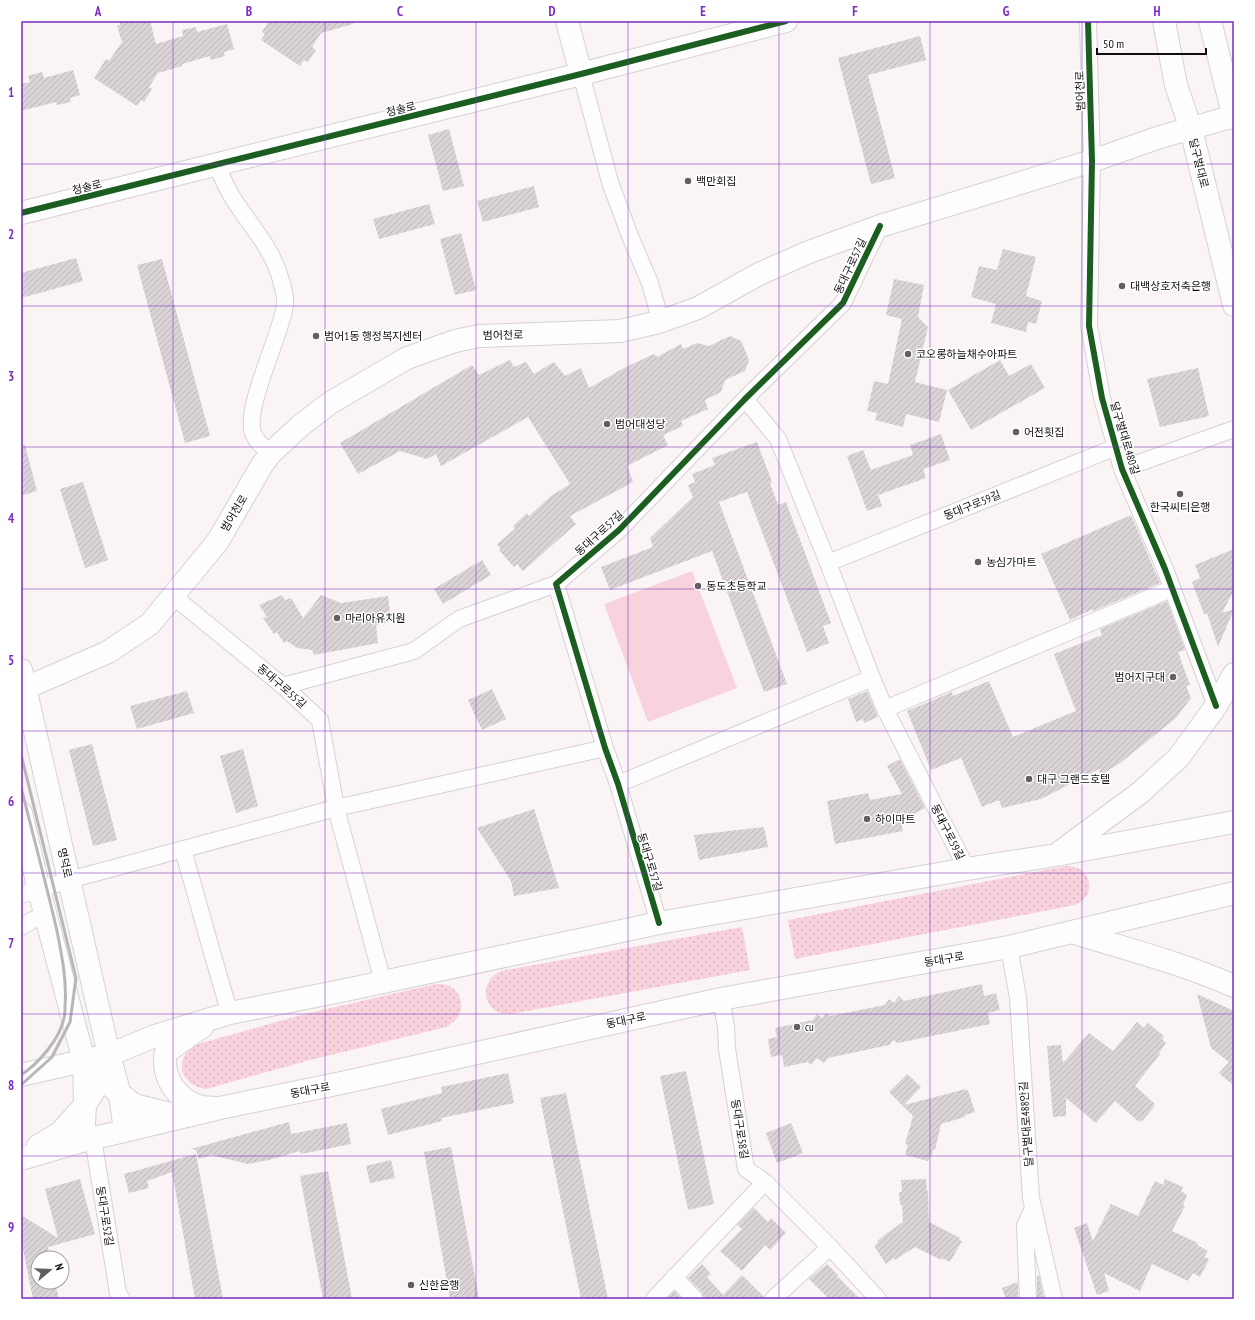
<svg xmlns="http://www.w3.org/2000/svg" width="1255" height="1320" viewBox="0 0 1255 1320" font-family="'PT Sans Narrow','Noto Sans KR',sans-serif">
<style>
.grass{fill:#f8d2dc}
.park{fill:url(#park-dots)}
.building{fill:url(#building-hatch)}
.lines{fill:none;stroke-linecap:round;stroke-linejoin:round}
.street-casing{stroke:#d6d1d2;stroke-width:18}
.secondary-casing{stroke:#d6d1d2;stroke-width:24}
.street{stroke:#fefdfe;stroke-width:16}
.secondary{stroke:#fefdfe;stroke-width:22}
.rail{stroke:#b8b7b7;stroke-width:3}
.cycleway-casing{stroke:#fff;stroke-width:8}
.cycleway{stroke:#1b5e20;stroke-width:6}
.grid{fill:none;stroke:#7b2cbf;stroke-width:1;stroke-opacity:0.55}
.poi-dot{fill:#635e60;stroke:#fff;stroke-width:1.5}
.labels{text-anchor:middle;stroke-width:3;stroke-linejoin:round;paint-order:stroke}
.street-label{font-size:11px;fill:#120e0f;stroke:#fff}
.poi-label{font-size:11px;fill:#120e0f;stroke:#fff;text-anchor:start}
.neatline{fill:none;stroke:#7b2cbf;stroke-width:1.5}
.grid-label{font-size:13px;text-anchor:middle;font-weight:bold;fill:#7b2cbf}
</style>
<defs>
<pattern id="park-dots" width="8" height="8" patternUnits="userSpaceOnUse"><rect width="8" height="8" fill="#f8d2dc"/><path d="M2 2h.1M6 6h.1" fill="none" stroke="#d4b3bc" stroke-width="1.8" stroke-linecap="round"/></pattern>
<pattern id="building-hatch" width="6" height="6" patternUnits="userSpaceOnUse"><rect width="6" height="6" fill="#dad4d6"/><path d="M-1 1l2-2M0 6l6-6M5 7l2-2" fill="none" stroke="#bab5b6"/></pattern>
</defs>
<rect width="100%" height="100%" fill="#faf4f5"/>
<!-- grass -->
<path class="grass" d="M692,571L737,688L648,722L604,604Z"/>
<!-- park -->
<path class="park" d="M1066,866C1091,865 1099,895 1075,905L795,959L788,920Z
M742,927L750,970L511,1014C484,1016 476,982 501,971Z
M436,984C464,982 471,1015 446,1027L310,1060L206,1089C180,1086 173,1059 195,1045L305,1014Z"/>
<!-- building -->
<path class="building" d="M119,21H150L156,44L183,36L182,30L196,27L197,32L227,24L234,49L224,52L225,56L211,60L210,56L182,64V66L158,73L149,87L152,89L144,102L141,100L137,106L94,78L106,59L109,61L122,42L117,26L120,25Z
M269,21H353V24L321,33L312,47L316,50L308,62L304,60L300,66L261,40L265,34L262,32Z
M920,36L926,60L868,75L895,178L871,184L838,58Z
M73,70L80,95L70,98L71,102L57,105L56,102L21,111V84L30,82L28,76L42,72L44,78Z
M449,129L464,186L443,191L428,135Z
M534,186L539,207L483,222L477,201Z
M429,204L435,224L379,239L373,219Z
M461,233L476,290L455,295L440,239Z
M1003,249L1036,257L1026,296L1042,301L1036,324L1028,322L1026,332L991,323L996,304L971,297L979,266L997,270Z
M76,258L83,281L21,298V273Z
M162,259L210,436L185,443L137,265Z
M894,279L924,285L918,317L928,327L915,382L947,390L939,422L906,414L903,427L875,420L877,413L867,411L874,381L888,384L902,319L886,315Z
M730,336L741,341L749,360L745,371L725,380L721,392L705,400L708,409L681,421L683,426L663,435L668,445L627,466L633,482L570,516L576,524L523,571L517,564L514,567L499,550L501,549L497,544L515,529L513,526L527,513L529,516L551,496L570,484L528,417L441,466L436,454L427,459L400,451L358,474L340,443L472,365L479,375L510,360L514,367L526,362L534,374L554,362L565,376L581,368L589,388L624,368L654,354L657,357L681,344L683,349L697,343L709,346Z
M1000,360L1009,376L1031,364L1045,388L971,430L948,390Z
M1198,368L1209,416L1160,427L1147,379Z
M941,434L950,460L923,469L926,478L878,495L882,506L867,511L847,456L863,450L871,470L913,455L910,445Z
M757,442L772,482L770,483L778,505L786,502L831,623L823,626L829,643L807,652L747,492L719,502L787,684L764,692L712,551L610,590L601,567L653,547L650,538L693,497L688,485L695,482L692,474L715,465L712,458Z
M21,445H25L37,491L21,496Z
M83,482L108,560L85,568L60,489Z
M1131,515L1160,583L1093,611V609L1070,620L1041,554Z
M1234,549V590L1222,613L1234,609L1218,647L1207,613L1204,614L1192,582L1200,578L1195,565Z
M482,560L491,575L443,604L434,589Z
M282,595L285,600L291,598L303,618L321,595L341,603L388,596L390,612L386,613L389,622L376,625L378,643L314,655L312,650L297,648L287,641L284,643L277,632L274,634L263,618L267,617L259,605Z
M1167,601L1185,650L1178,652L1190,685L1186,686L1191,698L1176,718L1120,763L1101,775L1099,769L1041,799L1002,808L999,800L982,807L961,758L931,770L907,711L952,692L953,696L989,681L1013,737L1076,711L1054,654L1102,635L1100,629Z
M492,689L506,719L482,730L468,700Z
M187,691L194,713L137,729L130,706Z
M867,691L878,717L864,723L863,719L856,722L848,699Z
M92,744L117,840L93,846L69,750Z
M243,749L258,806L236,813L220,756Z
M900,759L925,808L901,821L903,831L835,844L827,801L868,793L870,800L902,794L887,766Z
M534,809L559,888L514,896L511,881L477,828Z
M764,827L768,847L699,860L694,835Z
M982,984L984,996L996,993L1000,1010L988,1013L990,1024L898,1043L893,1040L889,1045L828,1058L824,1063L817,1058L811,1065L808,1062L784,1067L782,1055L771,1057L768,1039L777,1037L775,1028L813,1020L817,1014L822,1018L826,1013L830,1016L885,1005L889,999L894,1003L899,996L904,1001Z
M1197,994L1234,1011V1086L1219,1073L1229,1062L1211,1048Z
M1137,1022L1144,1028L1148,1023L1164,1036L1162,1039L1166,1043L1159,1053L1160,1054L1135,1086L1155,1104L1153,1106L1154,1107L1142,1121L1141,1120L1139,1122L1115,1101L1096,1123L1066,1098V1116L1053,1117L1047,1046L1061,1045L1063,1063L1089,1033L1113,1051Z
M686,1071L714,1204L688,1210L660,1076Z
M508,1073L514,1103L441,1118L442,1121L388,1135L381,1109L442,1093L441,1087Z
M907,1074L921,1087L904,1105L966,1089V1091L968,1090L975,1112L965,1115V1117L941,1124L935,1150L933,1149L932,1156H930L928,1161L905,1155L908,1145L905,1144L913,1116L889,1092Z
M566,1093L608,1299H581L540,1098Z
M289,1122L291,1134L347,1123L351,1144L301,1154L300,1151L269,1160L248,1164L211,1155L199,1159L196,1150L191,1149Z
M791,1123L803,1153L777,1163L766,1133Z
M451,1147L479,1299H450L424,1152Z
M196,1154L223,1299H195L172,1172L147,1181L149,1188L129,1193L124,1174Z
M391,1160L395,1178L370,1183L366,1166Z
M328,1171L352,1299H323L300,1176Z
M80,1179L95,1234L48,1247L50,1258H38V1282H55L59,1299H33L21,1239V1215L58,1238L45,1189Z
M926,1179L927,1191H928L929,1222L960,1238L959,1240L962,1241L950,1262L942,1258L941,1260L915,1247L895,1260L894,1258L886,1264L874,1246L878,1243L877,1241L884,1236H883L903,1222L902,1205H900L899,1192H902L901,1180Z
M1165,1179L1183,1187L1181,1191L1187,1195L1183,1205L1185,1206L1172,1231L1198,1243L1197,1245L1208,1251L1204,1257L1209,1259L1200,1277L1193,1273L1188,1281L1152,1264L1140,1291L1104,1273L1109,1291L1097,1295L1074,1228L1087,1223L1093,1241L1111,1204L1138,1216L1155,1181L1163,1185Z
M754,1208L768,1222L771,1218L786,1233L770,1250L765,1245L742,1271L720,1251L742,1229L737,1225Z
M702,1264L711,1274L707,1277L723,1295L742,1275L764,1297V1299H704L702,1292L688,1278Z
M827,1264L838,1275L837,1276L860,1299H829L809,1279Z
M1039,1275L1044,1299H1037V1276Z
M1018,1282V1299H1006L1002,1288Z
M674,1291L682,1299H667Z"/>
<g class="lines">
<!-- street casing -->
<g class="street-casing">
<path id="street" d="M1088,21L1092,161L1089,326L1102,398L1122,469L1165,569L1216,706
M581,74L610,182L630,236L650,283L661,322
M217,165C222,178 228,191 236,203C254,230 274,251 282,284C284,291 286,298 285,305C281,335 244,408 253,433C256,442 264,448 271,453
M745,399L778,439L828,563L872,678L885,709L967,869
M1122,469L1234,429
M828,563L1116,447
M173,596L283,686L320,720L336,808L383,982
M283,686L414,651L459,619L556,584
M885,709L1171,589
M618,784L872,678
M183,850C199,904 213,959 230,1013
M21,895L69,880L336,808L605,748
M659,923L618,784L605,748L556,584L619,530L745,399L843,303L880,226
M21,927L45,913
M1009,947L1018,998L1031,1198L1054,1299
M721,999L726,1027L727,1049L746,1169L765,1182L830,1247L878,1299
M93,1138L118,1293L122,1299
M674,1277L695,1299
M654,1299L765,1182
M773,1299L830,1247
M1028,1299L1025,1226L1033,1208"/>
</g>
<!-- secondary casing -->
<g class="secondary-casing">
<path id="secondary" d="M567,21L581,74
M1164,21L1176,85L1191,129L1234,305
M1210,21L1234,118
M21,213L581,74L786,21
M21,670L109,1055L120,1095L125,1130
M21,690L108,652L150,624L218,541L262,465L271,453L300,426L330,403L407,358L424,352L455,341L479,336L620,331L659,322L698,308L759,274L809,252L880,226L1092,161L1157,138L1234,116
M21,813L39,890L84,1061L85,1105L83,1141
M1060,852L1141,792L1179,757L1216,706L1234,674
M1072,932C1126,949 1182,963 1234,986
M202,1027L166,1052C161,1077 177,1101 202,1107C206,1108 211,1107 215,1108
M21,1075L109,1055L155,1036L230,1013L341,991L659,923L967,869L1056,855L1234,822
M113,1088L134,1105L177,1116
M38,1146L60,1133L85,1105L102,1078L109,1055
M21,1159L82,1141L220,1108L346,1082L721,999L1009,947L1234,893"/>
</g>
<!-- street -->
<use href="#street" class="street"/>
<!-- secondary -->
<use href="#secondary" class="secondary"/>
<!-- rail -->
<path class="rail" d="M21,754L76,978L70,1022L52,1057L21,1085
M21,787C33,835 46,883 57,931C62,956 67,981 65,1006C65,1010 65,1015 64,1018C60,1039 38,1064 21,1075"/>
<!-- cycleway casing -->
<g class="cycleway-casing">
<path id="cycleway" d="M1088,21L1092,161L1089,326L1102,398L1122,469L1165,569L1216,706
M21,213L581,74L786,21
M659,923L618,784L605,748L556,584L619,530L745,399L843,303L880,226"/>
</g>
<!-- cycleway -->
<use href="#cycleway" class="cycleway"/>
</g>
<!-- grid -->
<path class="grid" d="M173,21V1299M325,21V1299M476,21V1299M628,21V1299M779,21V1299M930,21V1299M1082,21V1299M21,164H1234M21,306H1234M21,447H1234M21,589H1234M21,731H1234M21,873H1234M21,1014H1234M21,1156H1234"/>
<!-- markers -->
<g class="poi-dot">
<circle cx="688" cy="181" r="4"/>
<circle cx="1122" cy="286" r="4"/>
<circle cx="316" cy="336" r="4"/>
<circle cx="908" cy="354" r="4"/>
<circle cx="607" cy="424" r="4"/>
<circle cx="1016" cy="432" r="4"/>
<circle cx="1180" cy="494" r="4"/>
<circle cx="978" cy="562" r="4"/>
<circle cx="698" cy="586" r="4"/>
<circle cx="337" cy="618" r="4"/>
<circle cx="1173" cy="677" r="4"/>
<circle cx="1029" cy="779" r="4"/>
<circle cx="867" cy="819" r="4"/>
<circle cx="797" cy="1027" r="4"/>
<circle cx="411" cy="1285" r="4"/>
</g>
<g class="labels">
<!-- street labels -->
<g class="street-label">
<text transform="translate(1080 91) rotate(-92)" y="4">범어천로</text>
<text transform="translate(401 109) rotate(-14)" y="4">청솔로</text>
<text transform="translate(1199 163) rotate(76)" y="4">달구벌대로</text>
<text transform="translate(87 187) rotate(-14)" y="4">청솔로</text>
<text transform="translate(850 266) rotate(-65)" y="4">동대구로57길</text>
<text transform="translate(503 335) rotate(-1)" y="4">범어천로</text>
<text transform="translate(1125 438) rotate(73)" y="4">달구벌대로480길</text>
<text transform="translate(972 505) rotate(-22)" y="4">동대구로59길</text>
<text transform="translate(234 513) rotate(-59)" y="4">범어천로</text>
<text transform="translate(599 533) rotate(-42)" y="4">동대구로57길</text>
<text transform="translate(282 686) rotate(41)" y="4">동대구로55길</text>
<text transform="translate(948 832) rotate(63)" y="4">동대구로59길</text>
<text transform="translate(650 862) rotate(73)" y="4">동대구로57길</text>
<text transform="translate(65 863) rotate(77)" y="4">명덕로</text>
<text transform="translate(944 959) rotate(-10)" y="4">동대구로</text>
<text transform="translate(626 1020) rotate(-12)" y="4">동대구로</text>
<text transform="translate(310 1090) rotate(-11)" y="4">동대구로</text>
<text transform="translate(1026 1124) rotate(-94)" y="4">달구벌대로488안길</text>
<text transform="translate(740 1129) rotate(81)" y="4">동대구로58길</text>
<text transform="translate(105 1216) rotate(81)" y="4">동대구로52길</text>
</g>
<!-- poi labels -->
<g class="poi-label">
<text x="696" y="185">백만회집</text>
<text x="1130" y="290">대백상호저축은행</text>
<text x="324" y="340">범어1동 행정복지센터</text>
<text x="916" y="358">코오롱하늘채수아파트</text>
<text x="615" y="428">범어대성당</text>
<text x="1024" y="436">어전횟집</text>
<text x="1180" y="511" text-anchor="middle">한국씨티은행</text>
<text x="986" y="566">농심가마트</text>
<text x="706" y="590">동도초등학교</text>
<text x="345" y="622">마리아유치원</text>
<text x="1165" y="681" text-anchor="end">범어지구대</text>
<text x="1037" y="783">대구 그랜드호텔</text>
<text x="875" y="823">하이마트</text>
<text x="805" y="1031">cu</text>
<text x="419" y="1289">신한은행</text>
</g>
</g>
<!-- border -->
<rect width="1255" height="1320" fill="none" stroke="#ffffff" stroke-width="44"/>
<!-- north arrow -->
<g transform="translate(50 1270) rotate(71)"><circle r="19" fill="#ffffff" stroke="#a09f9f"/>
<path d="M0-3L7 15L0 10L-7 15Z" fill="#635e60"/>
<text y="-6" font-size="11" font-weight="bold" text-anchor="middle" fill="#120e0f">N</text>
</g>
<!-- scale -->
<path d="M1097 48v6h109v-6" fill="none" stroke="#120e0f" stroke-width="2"/>
<text x="1103" y="48" font-size="12" fill="#120e0f" stroke="#ffffff" stroke-width="3" paint-order="stroke">50 m</text>
<rect x="22" y="22" width="1211" height="1276" class="neatline"/>
<g class="grid-label">
<text x="98" y="16">A</text>
<text x="249" y="16">B</text>
<text x="400" y="16">C</text>
<text x="552" y="16">D</text>
<text x="703" y="16">E</text>
<text x="855" y="16">F</text>
<text x="1006" y="16">G</text>
<text x="1157" y="16">H</text>
<text x="11" y="97">1</text>
<text x="11" y="239">2</text>
<text x="11" y="381">3</text>
<text x="11" y="523">4</text>
<text x="11" y="665">5</text>
<text x="11" y="806">6</text>
<text x="11" y="948">7</text>
<text x="11" y="1090">8</text>
<text x="11" y="1232">9</text>
</g>
</svg>
